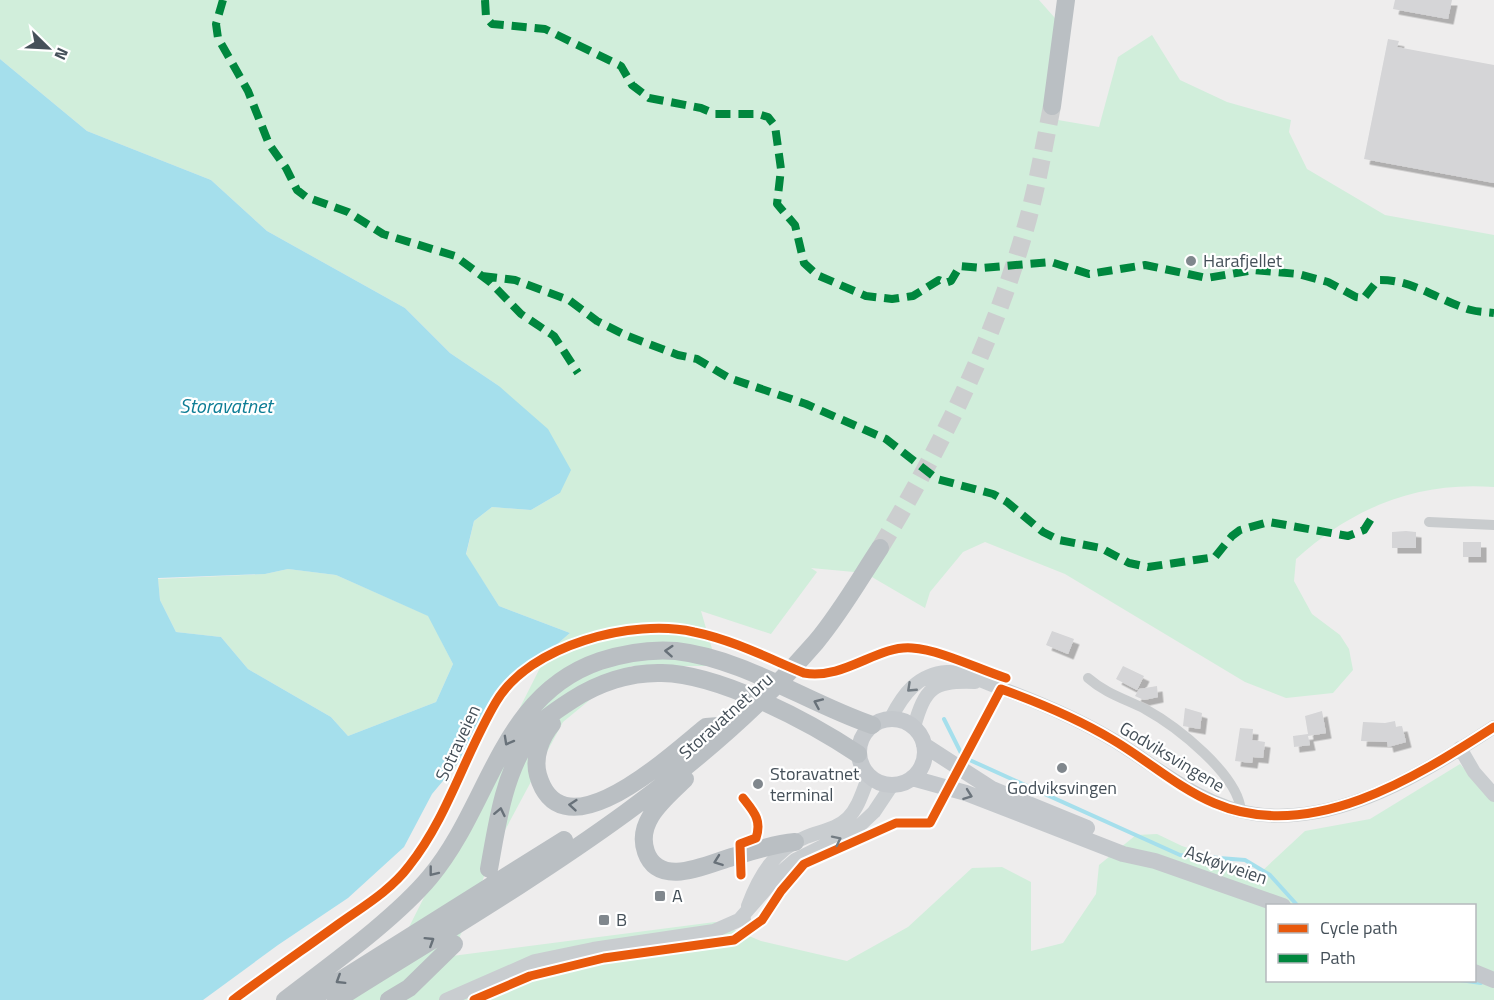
<svg xmlns="http://www.w3.org/2000/svg" width="1494" height="1000" viewBox="0 0 1494 1000" font-family="'Titillium Web',sans-serif">
<style>
.green{fill:#d1eedb;fill-rule:evenodd}
.water{fill:#a5dfec;fill-rule:evenodd}
.lines{fill:none;stroke-linecap:round;stroke-linejoin:round}
.stream{stroke:#a5dfec;stroke-width:4}
.building{fill:#d5d5d7;filter:url(#shadow)}
.highway-tunnel{stroke:#cccecf;stroke-width:18;stroke-dasharray:18 9;stroke-linecap:butt}
.street{stroke:#c9ccce;stroke-width:10}
.secondary{stroke:#c9cdd0;stroke-width:14}
.primary{stroke:#c4c8cc;stroke-width:16}
.highway{stroke:#babfc3;stroke-width:18}
.quiet{stroke:#00873e;stroke-width:8;stroke-dasharray:15 8;stroke-linecap:butt}
.cycleway-casing{stroke:#fff;stroke-width:13}
.cycleway{stroke:#e8590c;stroke-width:9}
.oneway{stroke:#687179}
.oneway2{stroke:#737c83}
.oneway3{stroke:#6b747c}
.poi-dot{fill:#80878d;stroke:#fff;stroke-width:2}
.labels{text-anchor:middle;stroke-width:4.5;stroke-linejoin:round;paint-order:stroke}
.poi-label{font-size:18px;fill:#455059;stroke:#fff;text-anchor:start}
.street-label{font-size:18px;fill:#455059;stroke:#fff}
.water-label{font-size:20px;font-style:italic;fill:#0d7d95;stroke:#fff}
</style>
<defs>
<filter id="shadow"><feDropShadow dx="5.5" dy="5.5" stdDeviation="0" flood-color="#0004"/></filter>
</defs>
<rect width="100%" height="100%" fill="#eeeded"/>
<!-- green -->
<path class="green" d="M0,0H1039L1062,26L1051,52L1052,119L1099,127L1118,57L1152,35L1180,80L1227,102L1291,120L1289,132L1307,169L1385,215L1494,235V487C1417,481 1352,508 1296,559L1294,581L1312,614L1340,635L1349,649L1353,670L1333,693L1286,698L1245,682L1065,574L985,542L963,552L930,592L925,608L865,573L811,568L817,572L771,634L701,611L717,666H631L563,722L496,847L452,956L715,922L761,941L847,961L908,927L972,868L1002,867L1031,882V951L1063,943L1096,894L1099,865L1136,835L1157,834L1182,846L1261,872L1305,831L1370,819L1460,764L1494,802V1000H342L406,933L548,652L570,633L499,606L466,555L474,521L492,507L531,510L560,493L499,386L450,353L405,308L267,231L211,180L87,131L0,59ZM1268,906H1474V980H1268Z
M288,569L336,575L429,616L453,664L436,702L348,736L331,717L248,669L221,637L176,632L160,600L158,579L265,574Z"/>
<!-- water -->
<path class="water" d="M0,59L87,131L211,180L267,231L405,308L450,353L499,386L548,429L571,470L560,493L531,510L492,507L474,521L466,554L499,606L570,633L526,671L477,725L458,763L432,794L404,847L348,898L278,945L203,1000H0ZM288,569L336,575L428,616L453,664L436,702L348,736L331,717L248,669L221,637L176,632L160,600L158,578L265,574Z"/>
<g class="lines">
<!-- stream -->
<path class="stream" d="M944,719L963,757L1180,855L1245,860L1270,875L1298,906
M1460,980L1481,983"/>
</g>
<!-- building -->
<path class="building" d="M1395,0H1452L1448,19L1393,9Z
M1388,39L1399,41L1397,47L1494,65V183L1364,159Z
M1406,531L1416,532V548H1392V532Z
M1463,542H1481V557H1463Z
M1052,631L1074,639L1068,654L1046,645Z
M1123,666L1144,676L1137,690L1116,679Z
M1157,686L1158,697L1144,700L1135,696L1139,689Z
M1185,708L1202,713L1200,729L1183,726Z
M1322,711L1326,733L1308,736L1310,745L1294,747L1293,736L1308,734L1305,716Z
M1395,721L1396,727L1402,726L1406,742L1388,747L1387,742L1361,741L1363,722L1385,723Z
M1240,728L1253,729L1252,740L1265,742L1263,758L1253,757L1252,763L1235,761Z"/>
<g class="lines">
<!-- highway-tunnel -->
<path class="highway-tunnel" d="M880,548C941,447 994,341 1026,226C1037,187 1044,146 1052,106"/>
<!-- street -->
<path class="street" d="M1429,522L1494,525
M1088,678C1105,693 1125,699 1145,709C1176,726 1238,774 1241,811
M745,915L748,930"/>
<!-- secondary -->
<path class="secondary" d="M891,718C903,694 918,674 947,672C964,671 980,681 995,686C1036,701 1077,718 1115,741C1159,768 1202,807 1255,814C1340,826 1425,772 1494,727
M914,727C925,688 933,680 975,682
M1460,748L1474,772L1494,795
M748,906C759,876 775,849 806,837C821,831 837,829 848,818C859,807 863,790 869,776
M446,1000L535,961L593,949L714,931L739,920L780,873L795,860L855,830L874,812L892,785"/>
<!-- primary -->
<path class="primary" d="M859 752a33 33 0 1 1 66 0a33 33 0 1 1-66 0Z
M924,745L992,789L1087,828
M912,778L966,793L1123,854L1155,861L1283,906
M1474,972L1494,980"/>
<!-- highway -->
<path class="highway" d="M1052,106L1066,0
M552,724C541,737 533,757 538,775C562,859 673,753 706,727L719,726
M685,779C666,798 635,821 646,852C659,889 708,864 732,857C753,851 773,844 795,842
M489,869C497,825 503,778 528,739C538,722 555,711 572,700C598,683 630,672 662,673C720,674 810,722 858,754
M285,1000C329,966 395,919 430,877C491,804 500,695 600,661C625,653 651,649 676,651C745,659 807,703 872,725
M309,1000L564,840
M336,1000C504,894 685,794 816,642C841,612 859,580 880,548
M389,1000L409,988L454,944"/>
<!-- quiet -->
<path class="quiet" d="M223,0L216,24L218,38L248,91L269,144L286,168L297,190L306,197L348,212L383,234L455,256L490,282L521,314L554,336L578,373
M485,0L486,17L492,24L545,29L621,66L632,85L649,98L701,108L715,114H758L768,117L775,126L781,169L777,204L795,225L804,263L817,275L866,296L892,299L913,296L939,280L945,283L951,281L960,266L981,268L1051,262L1089,274L1145,265L1207,278L1254,270L1298,274L1328,282L1356,297L1364,298L1378,280C1413,279 1439,301 1471,310C1478,312 1486,312 1494,313
M482,276L515,280L569,300L597,321L625,335L678,355L697,359L729,378L806,404L886,439L937,479L993,494L1007,502L1043,532L1059,540L1101,548L1129,563L1148,567L1215,557L1232,536L1240,530L1269,522L1348,536L1364,530L1371,519"/>
<!-- cycleway casing -->
<g class="cycleway-casing">
<path id="cycleway" d="M741,875L740,844L756,838C762,820 754,812 743,798
M233,1000C268,974 304,949 340,923C364,906 391,890 409,866C448,817 464,756 496,702C529,645 633,618 694,632C733,640 768,658 804,673C845,680 877,645 912,648C941,650 978,669 1006,678
M474,1000L530,976L604,958L734,940L762,920L781,891L804,864L896,823H930L1001,689C1040,703 1078,719 1113,740C1147,760 1178,788 1214,803C1310,844 1415,778 1494,727"/>
</g>
<!-- cycleway -->
<use href="#cycleway" class="cycleway"/>
</g>
<!-- one-way arrows -->
<defs><path id="oneway-chevron" d="M-2-3.5L2.5 0L-2 3.5" fill="none" stroke-width="1.6" stroke-linecap="round" stroke-linejoin="round" transform="scale(1.5)"/></defs>
<g class="oneway">
<use href="#oneway-chevron" transform="translate(669 651) rotate(-176)"/>
<use href="#oneway-chevron" transform="translate(818 703) rotate(-156)"/>
<use href="#oneway-chevron" transform="translate(508 741) rotate(119)"/>
<use href="#oneway-chevron" transform="translate(573 805) rotate(-175)"/>
<use href="#oneway-chevron" transform="translate(500 812) rotate(-78)"/>
<use href="#oneway-chevron" transform="translate(718 861) rotate(160)"/>
<use href="#oneway-chevron" transform="translate(433 872) rotate(128)"/>
<use href="#oneway-chevron" transform="translate(430 941) rotate(-32)"/>
<use href="#oneway-chevron" transform="translate(340 980) rotate(148)"/>
</g>
<g class="oneway2">
<use href="#oneway-chevron" transform="translate(911 688) rotate(137)"/>
<use href="#oneway-chevron" transform="translate(837 840) rotate(-26)"/>
</g>
<use class="oneway3" href="#oneway-chevron" transform="translate(968 795) rotate(20)"/>
<!-- markers -->
<g class="poi-dot">
<circle cx="1191" cy="261" r="6"/>
<circle cx="1062" cy="768" r="6"/>
<circle cx="758" cy="784" r="6"/>
<rect x="654" y="890" width="12" height="12" rx="3"/>
<rect x="598" y="914" width="12" height="12" rx="3"/>
</g>
<g class="labels">
<!-- poi labels -->
<g class="poi-label">
<text x="1203" y="267">Harafjellet</text>
<text x="770" y="780">Storavatnet<tspan x="770" dy="21">terminal</tspan></text>
<text x="1062" y="794" text-anchor="middle">Godviksvingen</text>
<text x="672" y="902">A</text>
<text x="616" y="926">B</text>
</g>
<!-- street labels -->
<g class="street-label">
<text transform="translate(726 716) rotate(-42)" y="6">Storavatnet bru</text>
<text transform="translate(458 743) rotate(-65)" y="6">Sotraveien</text>
<text transform="translate(1172 757) rotate(31)" y="6">Godviksvingene</text>
<text transform="translate(1226 865) rotate(19)" y="6">Askøyveien</text>
</g>
<!-- water labels -->
<g class="water-label">
<text x="226" y="413">Storavatnet</text>
</g>
</g>
<!-- legend -->
<rect x="1266" y="904" width="210" height="78" fill="#ffffff" stroke="#b5b9bd" stroke-width="1.5"/>
<rect x="1278" y="924" width="30" height="9" fill="#e8590c" stroke="#b5b9bd" stroke-width="1.5"/>
<text x="1320" y="934" font-size="18" fill="#455059">Cycle path</text>
<rect x="1278" y="954" width="30" height="9" fill="#00873e" stroke="#b5b9bd" stroke-width="1.5"/>
<text x="1320" y="964" font-size="18" fill="#455059">Path</text>
<!-- north arrow -->
<g transform="translate(48 48) rotate(114)" stroke="#ffffff" stroke-width="4.5" paint-order="stroke">
<path d="M0-4.5L10 22L0 15L-10 22Z" fill="#455059"/>
<text y="-9" font-size="16" font-weight="bold" text-anchor="middle" fill="#455059">N</text>
</g>
</svg>
